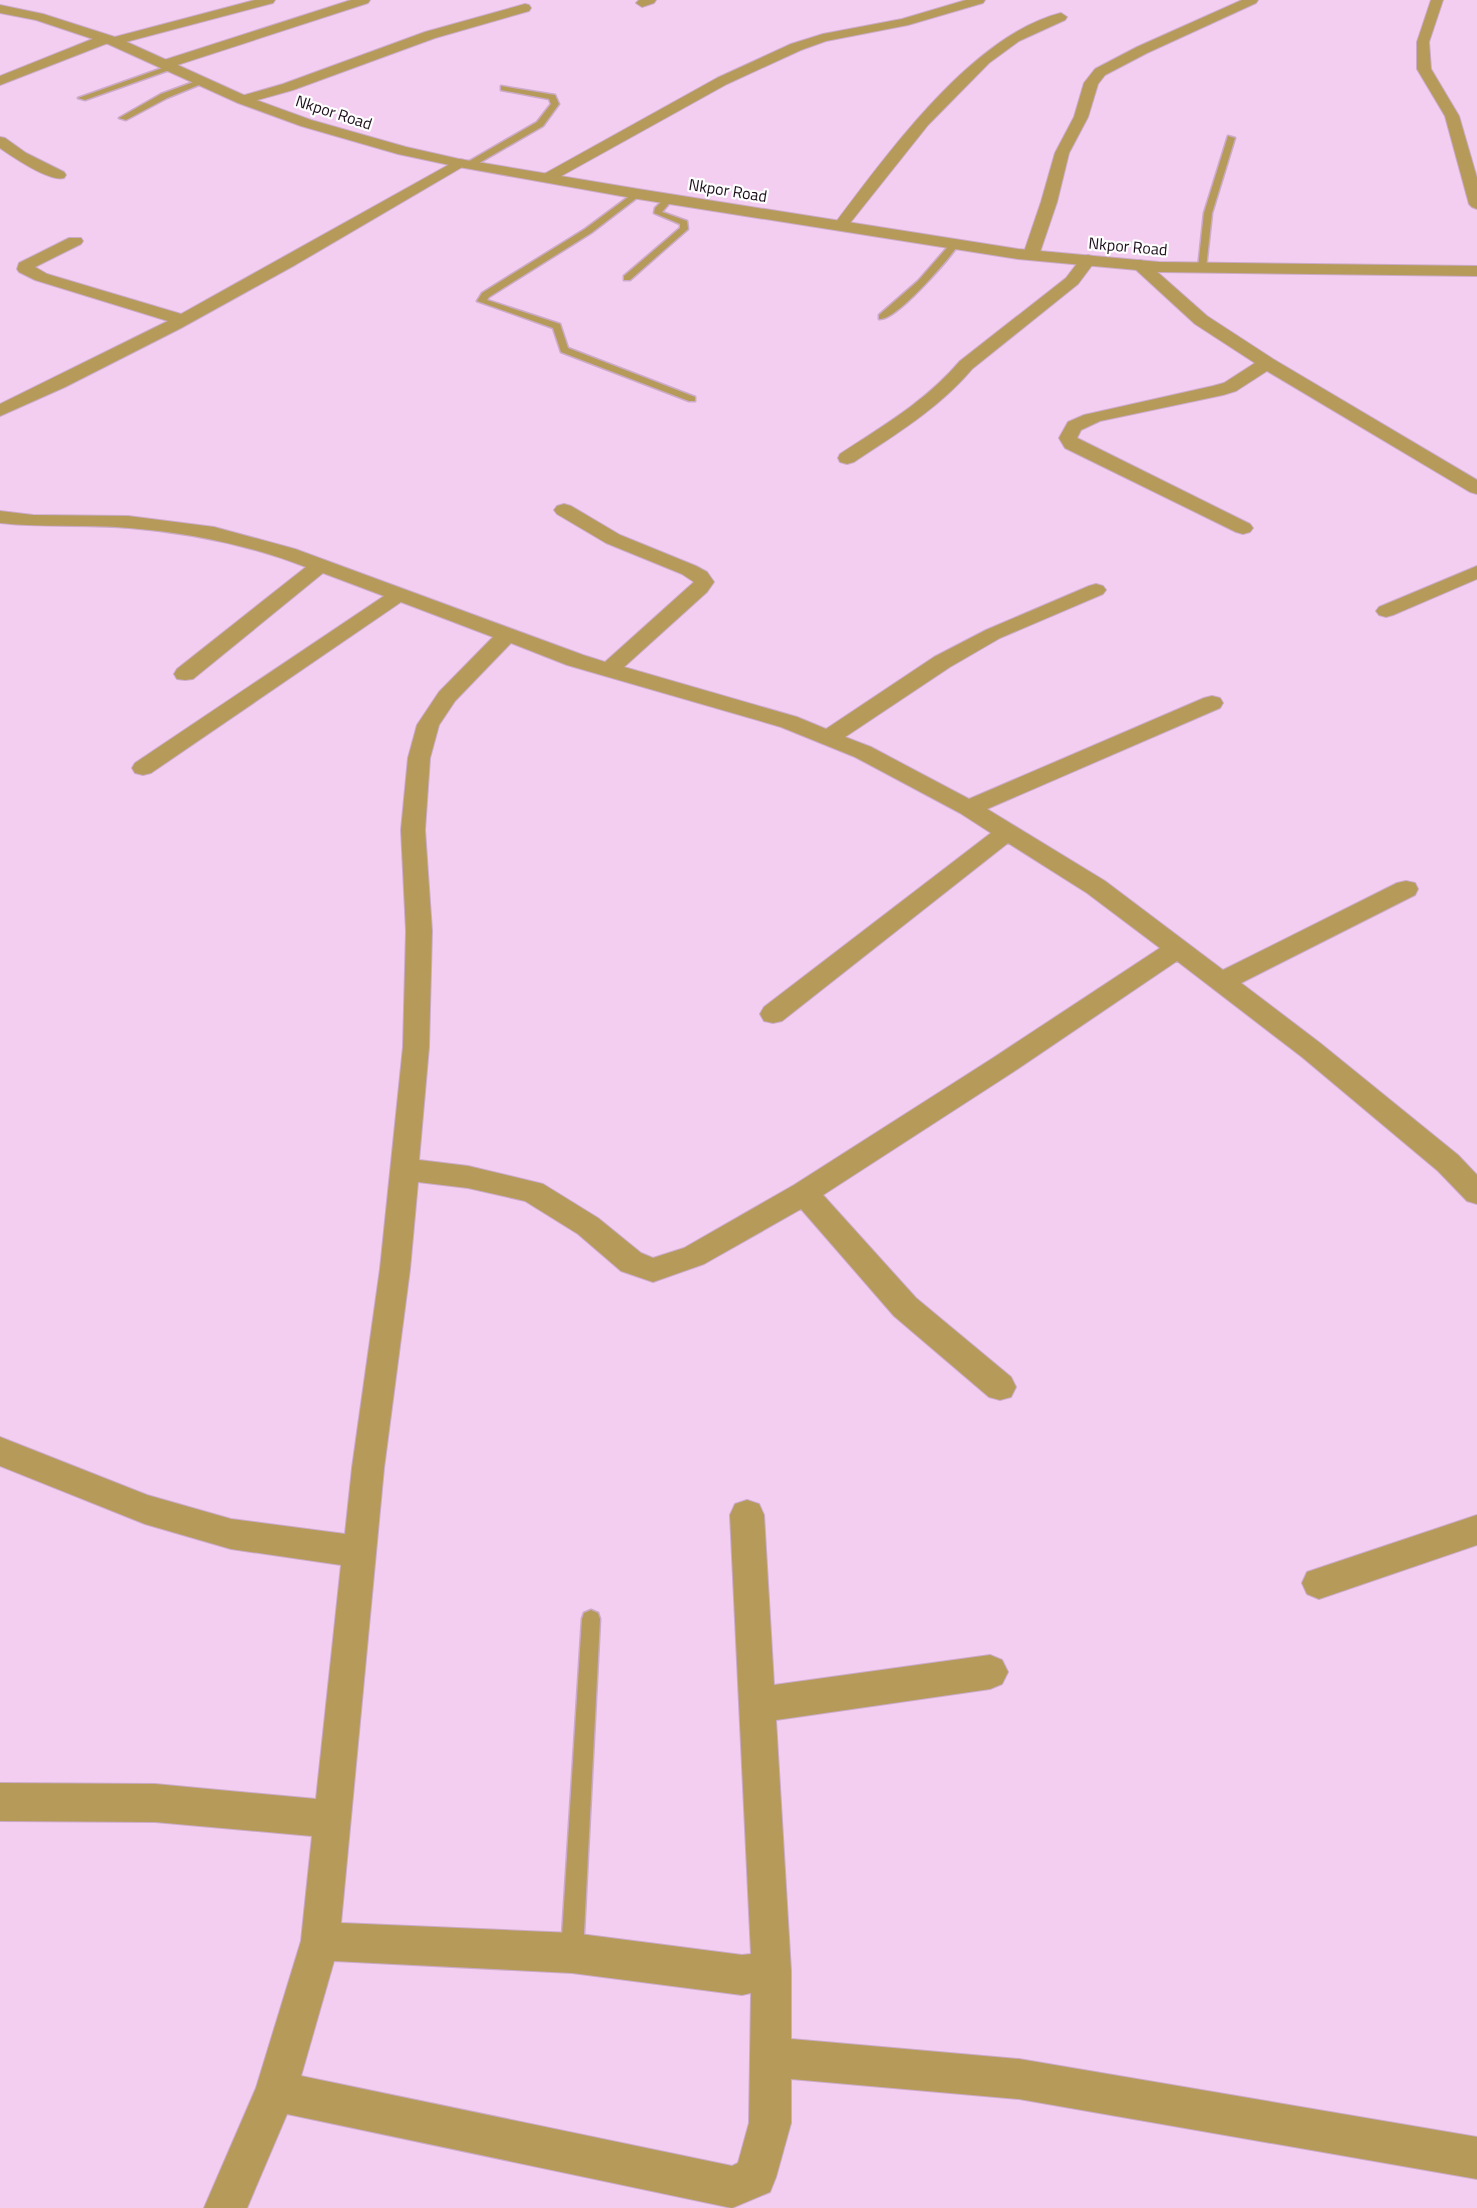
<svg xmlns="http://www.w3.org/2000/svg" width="1477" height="2208" viewBox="0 0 1477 2208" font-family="'Titillium Web',sans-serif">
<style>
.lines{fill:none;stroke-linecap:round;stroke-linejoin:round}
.service-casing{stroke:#ccabca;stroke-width:3}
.minor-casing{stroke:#ccabca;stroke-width:2}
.tertiary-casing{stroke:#ccabca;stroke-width:2}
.service{fill:#b59a59;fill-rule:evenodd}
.minor{fill:#b59a59;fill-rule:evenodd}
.tertiary{fill:#b59a59;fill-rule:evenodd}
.labels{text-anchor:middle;stroke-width:4.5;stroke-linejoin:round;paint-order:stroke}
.far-street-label{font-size:16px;fill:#1b0e1a;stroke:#fdfdfd}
</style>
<rect width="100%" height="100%" fill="#f3cef1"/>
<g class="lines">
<!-- service casing -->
<g class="service-casing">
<path id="service" d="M168,66L175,68L85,100L78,98Z
M199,80L206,82L167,98L126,120L119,118L161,94Z
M501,86L555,95L559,104L543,126L472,167H466V163L537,122L551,104L549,99L501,90Z
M1228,136L1235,138L1212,213L1206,268L1202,271L1198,268L1204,213Z
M635,192L642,194L591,233L489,297L487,300L560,324L568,348L695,397V401H689L561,352L553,328L477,301L482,293L585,229Z
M666,197L673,199L662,212L687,221L688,229L630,280H624V276L680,228V224L654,213L655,208Z
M952,242L959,244C949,259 895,322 879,319V315L918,281Z
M591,1610L598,1613L600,1619L583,1952L580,1960L572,1963L564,1960L561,1952L582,1619L584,1613Z"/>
</g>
<!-- minor casing -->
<g class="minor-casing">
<path id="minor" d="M255,0H275L273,3L118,44L113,45L108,43L0,85V76L100,36L105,35L111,38Z
M351,0H370L368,3L168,68L163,69L156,65L158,62Z
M639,0H656L654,3L642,7L636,3Z
M966,0H985L983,3L908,25L826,41L801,50L727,84L554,180H544L542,177L544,174L717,78L791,44L823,34L902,19Z
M1242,0H1258L1256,3L1147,53L1105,75L1098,84L1088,117L1069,153L1057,202L1039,255L1037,258H1025L1023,255L1041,202L1055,153L1074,117L1084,83L1095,69L1137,47Z
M1431,0H1443L1429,42L1431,69L1459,116L1477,178V209L1472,207L1469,204L1445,116L1417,69V42Z
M525,4L529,5L531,8L529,11L435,38L293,90L243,104L236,100L238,97L283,84L425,32Z
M1061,13L1067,17L1065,20L1019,41L989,63L928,125L846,228H836L833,225L836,222C889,152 973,35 1061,13Z
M0,137L5,138L26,153L64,172L66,175L64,178C49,182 13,157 0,148Z
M459,159L464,160L466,163L464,166L295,265L181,328L65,387L0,416V404L168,321L35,280L19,272L17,269L19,263L69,238H81L83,241L81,244L35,267L47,274L181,314Z
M1088,255L1094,257L1096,260L1078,284L972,369C939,408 896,434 854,462L847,464L840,462L838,458L840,454C883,426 926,401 960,361L1066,278L1082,257Z
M1140,260L1146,262L1207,316L1273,359L1477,480V494L1470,492L1267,371L1236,391L1223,395L1100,421L1081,430L1077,438L1250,524L1253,528L1250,532L1243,534L1236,532L1065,448L1059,438L1068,422L1084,415L1213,386L1224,383L1255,363L1195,324L1134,268L1132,265L1134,262Z
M564,504L571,506L620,535L696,566L707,572L714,582L707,592L624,667L797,717L826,729L934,657L986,630L1089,586L1096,584L1103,586L1106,590L1103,594L1000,638L950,667L845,737L871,747L969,799L1204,698L1212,696L1220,698L1223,703L1220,708L987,809L1105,881L1223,970L1397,883L1406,881L1415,883L1418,889L1415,895L1241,983L1320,1043L1458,1155L1477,1175V1204L1467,1201L1438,1171L1302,1057L1177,961L1013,1072L823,1195L916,1298L1011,1377L1016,1387L1011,1397L1000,1400L989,1397L894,1316L801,1209L704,1264L653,1282L621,1271L578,1234L525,1201L468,1188L418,1182L410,1269L384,1468L341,1923L572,1933L742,1955L751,1954L730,1515L735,1504L747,1500L759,1504L764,1515L774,1685L990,1655L1002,1660L1008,1672L1002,1684L990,1689L776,1720L791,1971V2039L1019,2059L1477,2137V2179L1019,2099L791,2079V2123L776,2177L770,2192L732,2208L287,2114L247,2208H204L256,2088L301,1941L312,1836L155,1822L0,1821V1783L155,1784L316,1799L341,1565L231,1549L145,1524L0,1466V1437L147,1495L231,1519L345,1534L352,1468L380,1269L403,1047L406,931L401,830L408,758L417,725L439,692L493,637L401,602L151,773L143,775L135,773L132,768L135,763L384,596L323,573L193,679L185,680L177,679L174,674L177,669L306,567C249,545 190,533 129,528C86,524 43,528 0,523V511L33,515L128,516L214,527L295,549L583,655L605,662L694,582L682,574L606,543L557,514L554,510L557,506ZM511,643L567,665L781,727L855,757L960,813L991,833L764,1007L760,1014L764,1021L773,1023L782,1021L1008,843L1087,893L1160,948L993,1058L794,1185L684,1248L653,1258L641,1253L598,1218L543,1184L468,1166L419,1160L429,1047L432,931L425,830L430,758L439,725L455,701ZM334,1961L572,1973L742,1995L751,1993L749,2123L738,2163L732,2166L301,2076Z
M1477,566V579L1393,615L1386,617L1379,615L1376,611L1379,607Z
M1477,1515V1545L1319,1599L1307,1594L1302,1583L1307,1572Z"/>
</g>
<!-- tertiary casing -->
<g class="tertiary-casing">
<path id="tertiary" d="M0,5L43,14L118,38L248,97L311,120L406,147L459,159L638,189L1018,249L1159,262L1477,266V276L1159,272L1018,259L638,199L459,167L398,154L301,126L238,103L108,44L36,20L0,13Z"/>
</g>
<!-- service -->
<use href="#service" class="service"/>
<!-- minor -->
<use href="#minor" class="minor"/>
<!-- tertiary -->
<use href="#tertiary" class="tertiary"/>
</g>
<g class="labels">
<!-- far-street labels -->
<g class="far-street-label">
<text transform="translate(334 112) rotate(18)" y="6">Nkpor Road</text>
<text transform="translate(728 190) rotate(9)" y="6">Nkpor Road</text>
<text transform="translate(1128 246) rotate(5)" y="6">Nkpor Road</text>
</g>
</g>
</svg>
